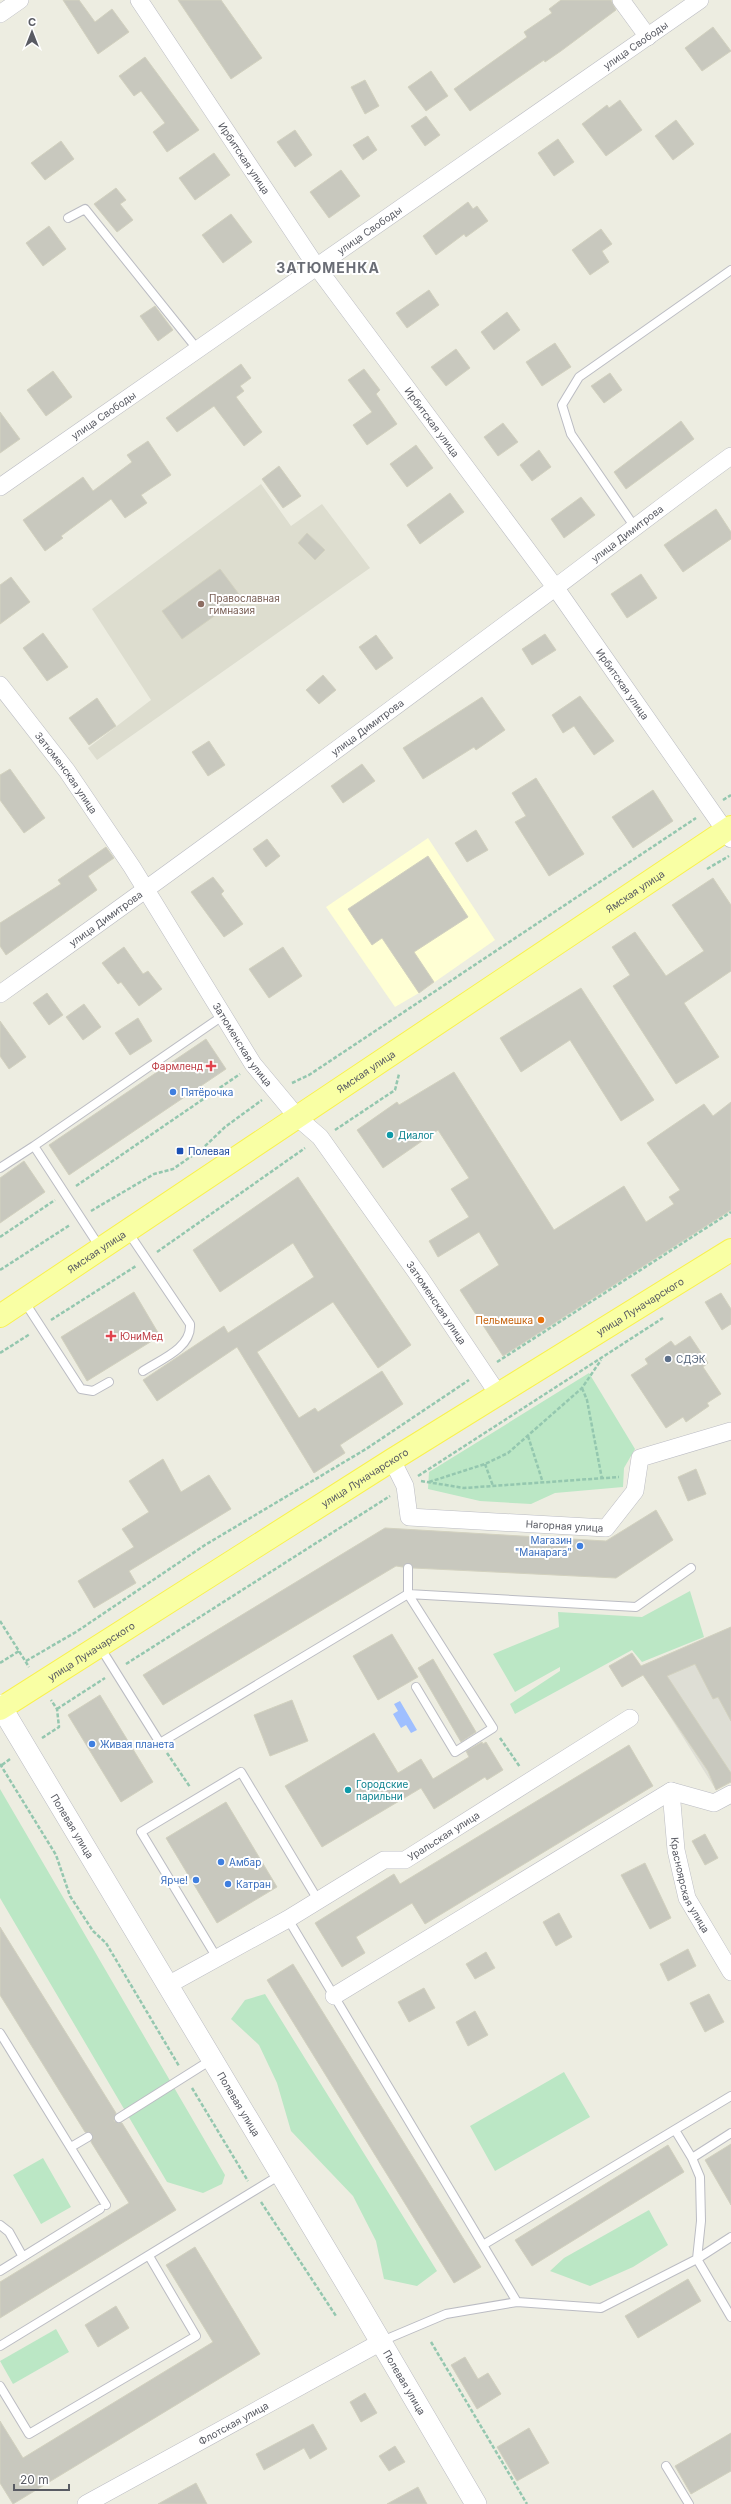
<svg xmlns="http://www.w3.org/2000/svg" width="731" height="2504" viewBox="0 0 731 2504" font-family="Inter,sans-serif">
<style>
.commercial{fill:#ffffd4}
.industrial{fill:#deded5}
.education{fill:#ddddcf}
.green{fill:#bbe7c5}
.water{fill:#9fbfff}
.building{fill:#c8c8be;stroke:#d2d1bf}
.lines{fill:none;stroke-linecap:round;stroke-linejoin:round}
.service-casing{stroke:#bbbcc3;stroke-width:10}
.minor-casing{stroke:#bbbcc3;stroke-width:18}
.tertiary-casing{stroke:#bbbcc3;stroke-width:22}
.primary-casing{stroke:#f9f14e;stroke-width:24}
.path{stroke:#94c7af;stroke-width:2.5;stroke-dasharray:4 2;stroke-linecap:butt}
.service{stroke:#fff;stroke-width:8}
.minor{stroke:#fff;stroke-width:17}
.tertiary{stroke:#fff;stroke-width:21}
.primary{stroke:#f9ffa4;stroke-width:22}
.education-dot{fill:#8d6e63;stroke:#fff;stroke-width:1.5}
.health-dot{fill:#e0444e;stroke:#fff;stroke-width:1.5}
.shop-dot{fill:#3f7fe0;stroke:#fff;stroke-width:1.5}
.culture-dot{fill:#0f9aa8;stroke:#fff;stroke-width:1.5}
.transit-dot{fill:#1a4fb4;stroke:#fff;stroke-width:1.5}
.food-dot{fill:#e8710a;stroke:#fff;stroke-width:1.5}
.service-dot{fill:#5c6f8a;stroke:#fff;stroke-width:1.5}
.labels{text-anchor:middle;stroke-width:4;stroke-linejoin:round;paint-order:stroke}
.street-label{font-size:10px;fill:#595b63;stroke:#fff}
.education-label{font-size:10px;fill:#785e54;stroke:#fff;text-anchor:start}
.health-label{font-size:10px;fill:#be3a42;stroke:#fff;text-anchor:end}
.shop-label{font-size:10px;fill:#366cbe;stroke:#fff;text-anchor:start}
.culture-label{font-size:10px;fill:#0d838f;stroke:#fff;text-anchor:start}
.transit-label{font-size:10px;fill:#164399;stroke:#fff;text-anchor:start}
.food-label{font-size:10px;fill:#c56008;stroke:#fff;text-anchor:end}
.service-label{font-size:10px;fill:#4e5e75;stroke:#fff;text-anchor:start}
.district-label{font-size:14px;font-weight:bold;letter-spacing:1px;fill:#6a6d75;stroke:#fff}
</style>
<rect width="100%" height="100%" fill="#edede1"/>
<!-- commercial -->
<path class="commercial" d="M428,838L495,940L419,993L395,1007L326,907Z"/>
<!-- industrial -->
<path class="industrial" d="M731,1627V1782L716,1790L644,1675L622,1687L609,1666L632,1653L641,1666Z"/>
<!-- education -->
<path class="education" d="M261,484L291,526L322,504L370,568L97,760L88,748L151,700L92,609Z"/>
<!-- green -->
<path class="green" d="M589,1373L635,1449L624,1468L623,1487L555,1493L531,1504L480,1501L428,1489L429,1472Z
M690,1591L704,1637L642,1662L632,1650L515,1714L510,1704L560,1671V1667L515,1692L493,1654L559,1627L558,1612L642,1617Z
M0,1789L225,2175L222,2184L203,2193L167,2182L0,1898Z
M265,1994L437,2271L417,2286L384,2279L376,2241L353,2196L291,2131L277,2083L259,2045L231,2019L245,2000Z
M564,2072L590,2117L495,2171L470,2126Z
M43,2158L71,2207L41,2224L13,2175Z
M649,2210L668,2245L633,2267L590,2286L550,2271L564,2258Z
M56,2329L69,2352L13,2384L0,2361Z"/>
<!-- water -->
<path class="water" d="M400,1701L417,1730L411,1733L406,1725L401,1728L393,1714L398,1711L394,1704Z"/>
<!-- building -->
<path class="building" d="M63,0H79L95,22L112,9L129,32L98,54Z
M178,0H221L262,58L231,79Z
M561,0H611L616,10L561,51L545,62L544,60L470,111L454,89L527,37L524,32L552,13L549,9Z
M713,27L731,51L702,71L685,48Z
M145,57L199,130L167,152L153,132L165,123L141,91L134,96L119,76Z
M431,71L448,96L426,111L408,87Z
M365,80L379,106L365,114L351,87Z
M620,100L642,130L606,156L582,124L607,105L609,108Z
M426,116L440,135L425,146L411,126Z
M676,120L694,144L673,160L655,136Z
M295,130L312,155L295,167L277,142Z
M368,136L377,150L363,160L353,145Z
M558,139L574,162L554,176L538,153Z
M61,141L74,159L45,180L31,163Z
M214,153L230,175L195,200L179,178Z
M341,170L360,196L329,218L310,192Z
M116,188L126,200L120,204L133,220L117,232L94,204Z
M468,202L473,209L477,206L488,221L466,237L464,234L436,255L423,236Z
M231,214L252,242L223,263L202,235Z
M49,226L66,249L43,266L26,243Z
M601,229L612,244L602,251L609,262L590,275L572,250Z
M429,290L439,305L407,328L396,313Z
M155,306L173,330L158,341L140,316Z
M507,312L520,330L494,350L481,332Z
M555,343L571,367L542,386L526,362Z
M456,349L470,368L446,386L431,367Z
M241,364L251,378L240,386L244,391L236,397L262,432L244,446L214,406L177,432L166,418Z
M364,369L380,390L376,394L397,424L367,445L353,425L372,412L348,380Z
M53,371L72,397L46,416L27,390Z
M610,373L622,390L604,403L591,386Z
M0,412L20,439L0,453Z
M681,421L694,439L626,489L614,472Z
M503,423L518,442L498,456L484,437Z
M148,441L171,475L141,495L147,503L125,518L111,499L61,536L63,538L45,551L23,520L83,477L93,491L132,462L127,455Z
M416,445L433,468L407,487L390,464Z
M539,450L551,467L532,481L520,465Z
M279,466L301,496L283,508L262,479Z
M450,493L464,512L420,544L407,525Z
M581,497L595,515L564,538L551,519Z
M716,509L731,532V539L683,572L664,545Z
M307,533L325,550L315,560L298,543Z
M220,569L241,597L182,639L162,611Z
M641,574L657,598L627,618L611,594Z
M11,577L30,602L0,624V585Z
M43,633L68,667L47,681L23,648Z
M545,634L556,650L532,665L522,649Z
M376,635L393,658L376,670L359,647Z
M323,675L336,690L319,704L306,690Z
M580,696L614,741L594,755L574,726L563,733L552,715Z
M482,697L505,730L476,750L474,747L423,779L403,748Z
M97,698L116,726L89,745L69,718Z
M209,741L225,765L208,776L192,752Z
M362,764L375,781L343,803L331,786Z
M10,769L45,818L24,833L0,800V775Z
M536,778L584,854L549,876L515,822L526,816L512,793Z
M653,790L673,821L633,848L612,817Z
M476,830L488,850L467,862L455,843Z
M267,839L280,856L266,867L253,849Z
M106,847L114,858L88,876L97,890L6,955L0,946V923L61,884L58,880Z
M428,856L468,917L414,952L434,982L419,993L382,938L372,945L348,909Z
M213,877L224,891L221,894L243,924L224,937L191,892Z
M713,878L731,905V971L684,1003L719,1057L676,1084L613,986L630,975L612,947L635,932L666,976L704,951L672,905Z
M124,947L143,974L148,971L162,989L139,1006L121,982L118,984L102,963Z
M283,947L302,976L269,998L249,969Z
M581,988L654,1100L621,1121L570,1040L521,1072L500,1038Z
M47,993L63,1015L49,1025L33,1003Z
M84,1004L101,1027L83,1040L66,1017Z
M138,1018L152,1041L130,1055L115,1033Z
M0,1021L26,1057L9,1069L0,1056Z
M206,1039L226,1069L69,1175L49,1145Z
M454,1072L554,1230L624,1186L646,1222L674,1204L669,1197L680,1190L647,1143L704,1104L713,1116L731,1102V1210L503,1356L460,1290L499,1265L479,1232L438,1257L429,1241L469,1217L451,1189L469,1178L438,1130L383,1168L357,1130L397,1102L399,1105Z
M24,1161L45,1192L0,1223V1178Z
M298,1177L411,1345L378,1368L333,1302L257,1352L299,1418L315,1408L318,1412L382,1371L403,1404L340,1445L345,1453L314,1473L237,1347L157,1401L143,1380L224,1326L228,1333L314,1277L293,1243L220,1292L193,1250Z
M134,1292L160,1336L87,1381L61,1337Z
M721,1293L731,1309V1324L722,1330L705,1302Z
M690,1336L708,1363L703,1367L721,1394L707,1403L709,1406L686,1422L683,1417L666,1428L631,1375L648,1364L645,1359L671,1341L675,1346Z
M163,1459L181,1492L209,1475L231,1509L129,1571L136,1583L94,1608L78,1581L134,1547L122,1529L149,1512L129,1481Z
M696,1469L706,1494L688,1501L678,1477Z
M656,1510L673,1540L616,1578L413,1568L408,1563L403,1567L396,1566L163,1705L143,1675L385,1528L606,1541Z
M731,1627V1721L718,1697L713,1699L695,1664L667,1676L731,1773V1782L716,1790L708,1771L643,1675L622,1687L609,1666L632,1653L641,1666Z
M392,1634L418,1677L378,1700L353,1656Z
M433,1659L476,1732L461,1742L418,1668Z
M100,1695L153,1782L121,1802L68,1715Z
M292,1700L308,1741L270,1756L254,1715Z
M374,1733L398,1773L421,1759L433,1779L469,1757L466,1751L482,1742L483,1744L486,1742L503,1770L487,1780L485,1777L434,1809L421,1788L322,1847L285,1786Z
M629,1745L653,1786L425,1924L412,1903L356,1937L365,1953L342,1967L315,1923L394,1874L400,1884Z
M226,1802L277,1887L217,1923L166,1838Z
M705,1834L718,1858L705,1865L692,1841Z
M645,1863L671,1918L650,1929L621,1875Z
M559,1913L572,1937L556,1946L543,1922Z
M0,1927L116,2113L114,2121L122,2123L176,2210L0,2318V2282L129,2203L91,2142L92,2134L85,2132L0,1995Z
M688,1949L696,1966L668,1981L660,1964Z
M486,1952L495,1968L475,1979L466,1964Z
M293,1964L481,2267L454,2283L267,1980Z
M424,1988L435,2008L409,2022L398,2002Z
M709,1994L724,2022L705,2032L690,2003Z
M475,2011L488,2035L468,2046L456,2022Z
M731,2144V2205L705,2160Z
M668,2145L684,2172L532,2266L515,2240Z
M195,2247L260,2354L13,2504L0,2483V2421L23,2458L213,2342L166,2265Z
M688,2279L701,2301L638,2338L625,2316Z
M116,2306L129,2328L98,2347L85,2325Z
M465,2357L478,2379L488,2373L501,2394L477,2409L451,2365Z
M365,2393L377,2413L361,2422L350,2402Z
M313,2424L327,2449L310,2459L304,2448L264,2470L256,2454Z
M529,2428L549,2463L517,2481L497,2447Z
M731,2433V2471L691,2494L675,2466Z
M395,2446L405,2462L389,2471L379,2456Z
M196,2483L207,2504H158Z
M418,2487L427,2504H387Z"/>
<g class="lines">
<!-- service casing -->
<g class="service-casing">
<path id="service" d="M68,218L85,209L198,350
M634,526L571,434L562,405L579,377L731,270
M34,1146L224,1015
M0,1168L34,1146L101,1249
M128,1232L190,1324C192,1348 160,1360 143,1371
M24,1301L81,1389L93,1391L109,1382
M408,1568V1594L493,1728L455,1752L416,1687
M100,1647L160,1743L408,1594L636,1607L691,1568
M288,1919L517,2302
M217,1958L141,1832L241,1772L318,1900
M0,2033L106,2205
M119,2118L211,2060
M675,2130L692,2158L700,2177L701,2221L697,2259L731,2317
M71,2147L88,2137
M692,2158L731,2133
M0,2225L9,2232L23,2257
M483,2245L731,2096
M0,2271L100,2209
M382,2341L446,2314L517,2302L601,2308L697,2259L731,2237
M0,2346L280,2175
M0,2386L29,2434L196,2336L149,2256
M666,2466L689,2504"/>
</g>
<!-- minor casing -->
<g class="minor-casing">
<g id="minor">
<path id="s1" d="M139,0L316,266L555,587L731,839"/>
<path d="M621,0L648,37"/>
<path d="M0,14L20,0"/>
<path id="s2" d="M0,487L700,0"/>
<path id="s3" d="M0,685L67,771L132,867L253,1064L298,1118L320,1137L421,1279L498,1394"/>
<path id="s4" d="M0,994C186,862 369,726 552,590C612,545 670,500 731,456"/>
<path id="s5" d="M392,1460L405,1486L409,1517L606,1528L635,1491L640,1458L731,1431"/>
<path id="s6" d="M671,1791L676,1850L687,1898L731,1972"/>
<path id="s7" d="M168,1985L288,1919L384,1860H405L630,1718"/>
<path d="M334,1996L671,1791L714,1803L731,1794"/>
<path id="s8" d="M86,2504L381,2342"/>
</g>
</g>
<!-- tertiary casing -->
<g class="tertiary-casing">
<g id="tertiary">
<path id="s9" d="M0,1705L358,2303L476,2504"/>
</g>
</g>
<!-- primary casing -->
<g class="primary-casing">
<g id="primary">
<path id="s10" d="M0,1316L731,827"/>
<path id="s11" d="M0,1709L392,1460L731,1250"/>
</g>
</g>
<!-- path -->
<path class="path" d="M723,800L731,795
M707,869L729,856
M292,1083L309,1075L696,818
M335,1130L395,1090L399,1074
M76,1186L240,1074
M91,1211L154,1174L173,1169L202,1149L225,1127L262,1100
M0,1237L55,1200
M157,1252L305,1148
M0,1270L70,1225
M51,1320L136,1266
M0,1353L30,1334
M497,1362L731,1212
M582,1388L587,1400L602,1479
M528,1436L543,1483
M485,1464L493,1486
M418,1476L663,1318
M421,1481L464,1488L619,1477
M429,1482L485,1464L508,1453L582,1388L601,1360
M0,1621L29,1667
M26,1661L76,1632L205,1545L366,1449L469,1380
M0,1663L19,1651
M126,1664L390,1496
M57,1709L105,1678
M42,1738L59,1727L57,1709L51,1700
M500,1738L520,1767
M167,1753L190,1787
M0,1764L56,1855L70,1896L93,1931L106,1943L179,2066
M2,1765L10,1759
M192,2088L248,2181
M261,2202L336,2316
M431,2342L527,2504"/>
<!-- service -->
<use href="#service" class="service"/>
<!-- minor -->
<use href="#minor" class="minor"/>
<!-- tertiary -->
<use href="#tertiary" class="tertiary"/>
<!-- primary -->
<use href="#primary" class="primary"/>
</g>
<!-- markers -->
<circle class="education-dot" cx="201" cy="604" r="4"/>
<g class="health-dot">
<path d="M209 1060h4v4h4v4h-4v4h-4v-4h-4v-4h4z"/>
<path d="M109 1330h4v4h4v4h-4v4h-4v-4h-4v-4h4z"/>
</g>
<g class="shop-dot">
<circle cx="173" cy="1092" r="4"/>
<circle cx="580" cy="1546" r="4"/>
<circle cx="92" cy="1744" r="4"/>
<circle cx="221" cy="1862" r="4"/>
<circle cx="196" cy="1880" r="4"/>
<circle cx="228" cy="1884" r="4"/>
</g>
<g class="culture-dot">
<circle cx="390" cy="1135" r="4"/>
<circle cx="348" cy="1790" r="4"/>
</g>
<rect class="transit-dot" x="176" y="1147" width="8" height="8" rx="2"/>
<circle class="food-dot" cx="541" cy="1320" r="4"/>
<circle class="service-dot" cx="668" cy="1359" r="4"/>
<g class="labels">
<!-- street labels -->
<g class="street-label">
<text dy="4" stroke="none"><textPath href="#s2" startOffset="774">улица Свободы</textPath></text>
<text dy="4" stroke="none"><textPath href="#s1" startOffset="190">Ирбитская улица</textPath></text>
<text dy="4" stroke="none"><textPath href="#s2" startOffset="450">улица Свободы</textPath></text>
<text dy="4" stroke="none"><textPath href="#s2" startOffset="126">улица Свободы</textPath></text>
<text dy="4" stroke="none"><textPath href="#s1" startOffset="514">Ирбитская улица</textPath></text>
<text dy="4" stroke="none"><textPath href="#s4" startOffset="778">улица Димитрова</textPath></text>
<text dy="4" stroke="none"><textPath href="#s1" startOffset="838">Ирбитская улица</textPath></text>
<text dy="4" stroke="none"><textPath href="#s4" startOffset="454">улица Димитрова</textPath></text>
<text dy="4" stroke="none"><textPath href="#s3" startOffset="110">Затюменская улица</textPath></text>
<text dy="4" stroke="none"><textPath href="#s10" startOffset="764">Ямская улица</textPath></text>
<text dy="4" stroke="none"><textPath href="#s4" startOffset="130">улица Димитрова</textPath></text>
<text dy="4" stroke="none"><textPath href="#s3" startOffset="434">Затюменская улица</textPath></text>
<text dy="4" stroke="none"><textPath href="#s10" startOffset="440">Ямская улица</textPath></text>
<text dy="4" stroke="none"><textPath href="#s10" startOffset="116">Ямская улица</textPath></text>
<text dy="4" stroke="none"><textPath href="#s3" startOffset="758">Затюменская улица</textPath></text>
<text dy="4" stroke="none"><textPath href="#s11" startOffset="756">улица Луначарского</textPath></text>
<text dy="4" stroke="none"><textPath href="#s11" startOffset="432">улица Луначарского</textPath></text>
<text dy="4" stroke="none"><textPath href="#s5" startOffset="216">Нагорная улица</textPath></text>
<text dy="4" stroke="none"><textPath href="#s11" startOffset="108">улица Луначарского</textPath></text>
<text dy="4" stroke="none"><textPath href="#s9" startOffset="141">Полевая улица</textPath></text>
<text dy="4" stroke="none"><textPath href="#s7" startOffset="316">Уральская улица</textPath></text>
<text dy="4" stroke="none"><textPath href="#s6" startOffset="97">Красноярская улица</textPath></text>
<text dy="4" stroke="none"><textPath href="#s9" startOffset="465">Полевая улица</textPath></text>
<text dy="4" stroke="none"><textPath href="#s9" startOffset="789">Полевая улица</textPath></text>
<text dy="4" stroke="none"><textPath href="#s8" startOffset="168">Флотская улица</textPath></text>
</g>
<!-- education labels -->
<g class="education-label">
<text x="209" y="602">Православная<tspan x="209" dy="12">гимназия</tspan></text>
</g>
<!-- health labels -->
<g class="health-label">
<text x="203" y="1070">Фармленд</text>
<text x="120" y="1340" text-anchor="start">ЮниМед</text>
</g>
<!-- shop labels -->
<g class="shop-label">
<text x="181" y="1096">Пятёрочка</text>
<text x="572" y="1544" text-anchor="end">Магазин<tspan x="572" dy="12">"Манарага"</tspan></text>
<text x="100" y="1748">Живая планета</text>
<text x="229" y="1866">Амбар</text>
<text x="188" y="1884" text-anchor="end">Ярче!</text>
<text x="236" y="1888">Катран</text>
</g>
<!-- culture labels -->
<g class="culture-label">
<text x="398" y="1139">Диалог</text>
<text x="356" y="1788">Городские<tspan x="356" dy="12">парильни</tspan></text>
</g>
<!-- transit labels -->
<g class="transit-label">
<text x="188" y="1155">Полевая</text>
</g>
<!-- food labels -->
<g class="food-label">
<text x="533" y="1324">Пельмешка</text>
</g>
<!-- service labels -->
<g class="service-label">
<text x="676" y="1363">СДЭК</text>
</g>
<!-- district labels -->
<g class="district-label">
<text x="328" y="273">ЗАТЮМЕНКА</text>
</g>
</g>
<!-- north arrow -->
<g transform="translate(32 32)" stroke="#ffffff" stroke-width="3" paint-order="stroke">
<path d="M0-3L7 15L0 10L-7 15Z" fill="#595b63"/>
<text y="-6" font-size="11" font-weight="bold" text-anchor="middle" fill="#595b63">С</text>
</g>
<!-- scale -->
<path d="M14 2484v6h55v-6" fill="none" stroke="#595b63" stroke-width="2"/>
<text x="20" y="2484" font-size="12" fill="#595b63" stroke="#ffffff" stroke-width="3" paint-order="stroke">20 m</text>
</svg>
